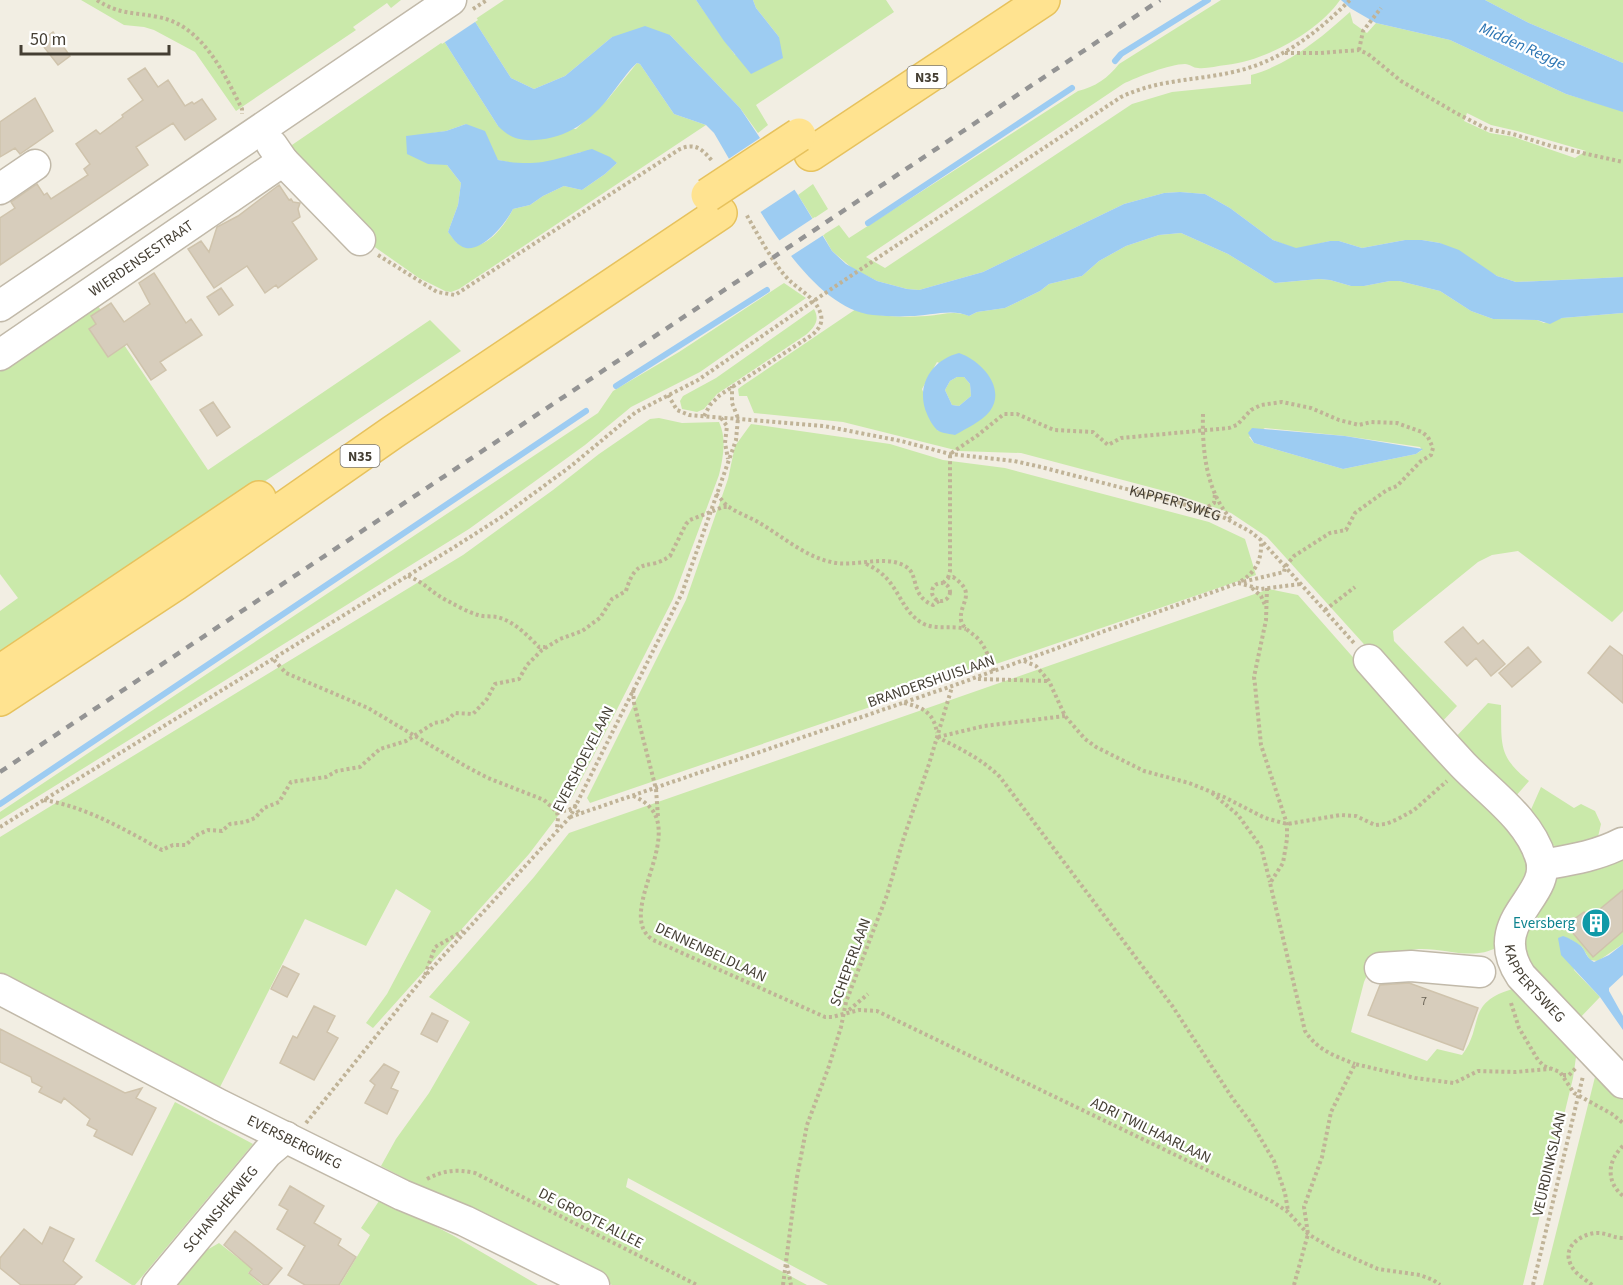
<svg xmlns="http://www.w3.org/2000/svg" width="1623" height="1285" viewBox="0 0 1623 1285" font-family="'Source Sans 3',sans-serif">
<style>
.green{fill:#cae9aa;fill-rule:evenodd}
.water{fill:#9dccf2;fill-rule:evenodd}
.pier{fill:#f2eee3}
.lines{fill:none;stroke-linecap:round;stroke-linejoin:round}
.stream{stroke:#9dccf2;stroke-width:6}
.building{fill:#d7cdbc;stroke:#cfc3ac;stroke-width:1.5}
.minor-casing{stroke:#c1b9a9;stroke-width:33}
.major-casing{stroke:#e7c25d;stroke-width:36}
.path{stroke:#c0b397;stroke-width:4;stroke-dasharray:3 3;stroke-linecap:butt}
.minor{stroke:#fff;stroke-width:30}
.major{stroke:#ffe390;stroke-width:33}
.rail{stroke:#949494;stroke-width:4.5;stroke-dasharray:8 8;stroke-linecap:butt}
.major-bridge-casing{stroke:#e7c25d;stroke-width:36;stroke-linecap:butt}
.path-bridge{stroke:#c0b397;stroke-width:4;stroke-dasharray:3 3;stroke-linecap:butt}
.major-bridge{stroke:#ffe390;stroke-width:33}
.labels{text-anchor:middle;stroke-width:4.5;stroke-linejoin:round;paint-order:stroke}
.number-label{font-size:12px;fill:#696255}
.shield{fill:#fff;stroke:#7c7870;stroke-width:1.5}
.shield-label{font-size:14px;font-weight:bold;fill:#443e33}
.street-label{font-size:15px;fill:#443e33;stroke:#fff}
.culture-label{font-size:15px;fill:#0d838f;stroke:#fff;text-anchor:end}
.water-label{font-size:16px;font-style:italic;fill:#2a74b3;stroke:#fff}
</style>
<rect width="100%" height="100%" fill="#f2eee3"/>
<!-- green -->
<path class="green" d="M81,0H401L391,8L387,3L353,27L356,30L236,111L195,52L154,30L144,27L124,25Z
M504,0H696L735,55L779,37L756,8L753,0H886L894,12L756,105L768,125L758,133L740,108L670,35L612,37L565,76L534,89L511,78L474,20Z
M1221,0H1340C1317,33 1264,61 1226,65C1217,66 1206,69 1198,68C1193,68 1190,64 1185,64C1170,64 1137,77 1123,84L866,257L885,268L1132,104L1172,92L1251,84V75C1290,64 1321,38 1350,12L1353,23L1367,33L1376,23L1450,40L1566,94L1623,111V277L1516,282L1497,276L1440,243L1422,240H1405L1362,248L1339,241H1330L1296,249L1273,240L1230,208L1205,194L1180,192L1164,193L1124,204L983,272L919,290L907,289L877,281L852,268L832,251L823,235L839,225L849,238L1078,91C1095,87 1108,78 1119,64ZM1467,113L1491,125L1517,131L1586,151L1575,158L1514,137L1490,133L1464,121Z
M1485,0H1623V63L1529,23Z
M444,41L498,126L576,129L608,99L637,63L640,64L674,114L706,125L459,289L451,292L445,291L419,278L369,243L289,147ZM466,124L498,160L521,165L544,163L554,161L581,152L617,163L605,174L582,190L564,186L543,196L530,205L513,209C506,223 493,242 476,246C471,247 463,244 457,243L448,232L458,205L461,183L447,165L406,137L446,131Z
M813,184L828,209L813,219L798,195Z
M1181,233L1228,254L1275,283L1319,279L1330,280L1351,286H1364L1390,281H1399L1440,291L1471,311L1493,319L1537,320L1544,323L1562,318L1623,313V611L1612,622L1518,551L1492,555L1478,562L1393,631L1394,641L1457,706L1438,726L1267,537L1231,513L1172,493L1021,453L959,451L843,422L754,413L747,396H739L738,389L742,386L856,309C878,318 903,317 927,316C942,315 955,310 969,316L977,312L1005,308L1040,291L1049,284L1082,276L1099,261L1126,246L1159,235ZM937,362L994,387L938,431L922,389ZM1265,428L1345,436L1420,447L1422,450L1416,454L1343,469L1254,443L1249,437Z
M784,283L806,298L700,372L631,407L585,445L469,529L0,820V812L598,413L613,391L679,352Z
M94,300L208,470L430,320L461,351L0,657V611L18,598L0,574V364Z
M814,309C820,320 815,326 807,334L717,394L704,409L697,412L682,409L680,401L683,396L716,378Z
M957,377H964L970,384L971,396L959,406L952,405L945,390L950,381Z
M659,418L682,423L719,422C727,439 723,458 719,475L673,599L573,796L529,854L373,1028L366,1023L387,994L431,911L396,889L366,946L305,919L217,1093L0,983V837L463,555L553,490L599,454L650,419Z
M751,424L890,444L943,460L1005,468L1209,522L1245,539L1256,575L590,803L587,798L686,600L728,479L735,446Z
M1269,589L1298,595L1373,680L1515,827L1531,874L1498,947C1472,961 1447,948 1419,949C1402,950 1386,958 1371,966L1364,982L1351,1032L1427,1061L1437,1049L1462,1055C1485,1025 1464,1002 1516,988L1577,1050L1573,1078L1523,1285H828L628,1178L626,1187L807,1285H612L452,1204L404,1185V1178L381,1166L396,1139L429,1093L470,1022L429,997L534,877L569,833Z
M1488,703L1501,705C1502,743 1497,756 1529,781L1515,797L1452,741Z
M1541,787L1574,808L1581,804L1595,811L1601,824L1598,837L1588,845L1556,847L1548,842L1529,814Z
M1610,858L1623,861V890L1589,918L1584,912L1576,918L1573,917L1566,925L1592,956L1623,931V944L1598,961L1590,960L1582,947L1570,939L1574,970L1600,997L1577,1021L1531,974L1518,943L1555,877Z
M1602,1072L1623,1093V1285H1543L1595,1077Z
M175,1102L253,1144L135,1285H132L95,1261Z
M381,1198L454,1236L538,1285H340L370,1235L361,1228Z
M219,1243L242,1261L244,1260L253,1267L248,1273L262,1285H175L200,1254Z"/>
<!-- water -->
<path class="water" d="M696,0H753L756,8L779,37L783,58L751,74L724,41Z
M1341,0H1485L1529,23L1623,63V112L1566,94L1450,40L1376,23L1350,8Z
M474,20L511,78L534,89L565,76L612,37L645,26L670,35L740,108L798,195L832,251L846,264L877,281L907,289L919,290L983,272L1124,204L1164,193L1180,192L1205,194L1230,208L1273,240L1296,248L1330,241H1339L1362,248L1405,240H1422L1440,243L1459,250L1497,276L1516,282L1623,277V313L1562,318L1550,324L1537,320L1493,319L1471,311L1440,291L1399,281H1390L1364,286H1351L1330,280L1319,279L1275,283L1228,254L1181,233L1159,235L1126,246L1099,261L1082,276L1049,284L1040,291L1005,308L977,312L969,316C952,308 929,316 910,316C898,317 885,316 873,315C805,308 746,186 714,133L706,125L674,114L640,64L637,63C626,73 619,85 610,96C592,120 566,139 535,140C519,141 510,138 498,126L444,41Z
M466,124L485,131L498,160C540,168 554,159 592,149L610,157L617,163L605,174L582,190L564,186L543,196L530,205L513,209C506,223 484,251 466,248C457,246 452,237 448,232L458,205L461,183L447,165L428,164L407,154L406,136L446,131Z
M959,353C980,360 1007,387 990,411C981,422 967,428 955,435C950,434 941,433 937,430C933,426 929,419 927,414C915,387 931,360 959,353ZM957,377H964L970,384L971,396L959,406L952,405L945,390L950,381Z
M1252,428L1345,436L1423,449L1416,454L1343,469L1254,443L1248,433Z
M1563,936C1569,938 1576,942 1581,946C1586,951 1586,958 1594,962L1609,955L1623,944V975L1609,988V991L1623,1016V1030L1600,997L1561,955L1558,938Z"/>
<!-- pier -->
<path class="pier" d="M414,0H463L478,20L442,44Z
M763,136L797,188L759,213L727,160Z
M815,217L825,234L788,258L777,242Z"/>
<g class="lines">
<!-- stream -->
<path class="stream" d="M1115,61L1121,54L1208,0
M868,223L1072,88
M616,386L767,290
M0,804L586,411"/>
</g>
<!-- building -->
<path class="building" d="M53,32L70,56L58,65L40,42Z
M145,68L158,87L168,80L185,106L192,102L194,104L202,99L216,119L185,140L173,123L136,147L148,165L0,265V218L15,208L11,202L37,184L44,195L47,193L51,199L88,175L84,169L90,164L76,144L96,130L100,134L123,117L122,115L143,100L128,79Z
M35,98L53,131L20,154L15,148L0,157V122Z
M279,185L289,200L291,199L293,202L300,203L298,209L300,217L292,222L317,259L278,288L276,285L265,293L247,266L214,288L188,249L201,241L209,252L217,227L238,216Z
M154,273L186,323L191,319L202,335L160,362L166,370L151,380L127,344L108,357L89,329L96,324L91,316L111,303L124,322L150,304L139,283Z
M221,288L233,305L219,315L207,297Z
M213,402L230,427L217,436L200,410Z
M1463,627L1478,644L1483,640L1505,664L1491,676L1476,658L1467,666L1445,642Z
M1610,646L1623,656V703L1588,673Z
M1528,647L1541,662L1512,687L1499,673Z
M1623,890V931L1593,957L1566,925L1584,912L1589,918Z
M283,966L299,974L287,997L271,989Z
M1409,983L1478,1008L1463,1050L1368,1015L1380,985Z
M314,1006L335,1016L327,1032L338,1038L314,1080L280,1063L293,1036L297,1038Z
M432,1013L448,1021L437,1042L421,1034Z
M0,1029L125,1093L142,1088L136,1098L156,1108L132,1155L94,1136L97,1130L87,1125L90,1119L64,1098L61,1103L39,1092L42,1087L32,1082L31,1077L0,1062Z
M384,1064L399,1072L391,1088L398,1091L387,1114L365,1103L375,1085L370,1081Z
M290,1186L324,1206L314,1223L341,1239L338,1245L356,1257L339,1285H305L288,1275L305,1246L277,1229L288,1210L279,1205Z
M50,1227L74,1239L63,1261L82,1277L74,1285H21L0,1268V1258L24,1229L42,1244Z
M235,1231L282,1268L268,1285H264L249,1273L252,1269L224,1245Z"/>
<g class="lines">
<!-- minor casing -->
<g class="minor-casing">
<g id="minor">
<path d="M272,145L283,161L360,240"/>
<path d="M0,189L35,165"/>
<path d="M0,306L451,0"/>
<path id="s2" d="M0,355L283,161"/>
<path id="s3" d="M1369,660C1400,695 1431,731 1463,765C1490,793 1530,820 1541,859C1552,898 1484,920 1521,976L1623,1083"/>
<path d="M1542,865C1570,860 1597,856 1622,843"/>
<path d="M1380,968L1411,966L1480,972"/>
<path id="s4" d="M0,989L220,1105L402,1195L465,1221L594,1285"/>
<path id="s5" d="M157,1285L267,1153L286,1137"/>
</g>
</g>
<!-- major casing -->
<g class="major-casing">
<path id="major" d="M811,154L1043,0
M0,672L259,498
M0,699L175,584L393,432L720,213"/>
</g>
<!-- path -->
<g class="path">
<path d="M97,0C119,15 135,12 158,17C202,25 224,73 242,109V114"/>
<path d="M473,9L487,0"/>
<path d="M1359,50L1363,31L1381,8"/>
<path d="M1285,53H1321L1359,50L1368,54L1401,81L1456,113L1487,129L1513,134L1551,146L1623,162"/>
<path d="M885,253L1121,97C1159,79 1194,81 1233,72C1280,62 1317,33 1350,0"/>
<path d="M378,255L437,292L455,295L680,149C696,142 703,150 713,162"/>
<path id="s1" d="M668,395L677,410L689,415L824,426L901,441L950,454L1014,461L1041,467L1177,502L1225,518L1251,532L1261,540L1354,643"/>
<path d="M1203,414C1202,449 1206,493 1232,520"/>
<path d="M704,416L710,405L720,395L812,335C818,330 823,324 821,315C817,299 801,291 790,281C775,267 757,233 746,214"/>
<path d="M721,418L727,426L725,443L728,459"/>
<path d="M716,494C721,498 724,504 729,507C738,513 749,517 758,522C782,536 804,556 831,562C855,568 883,554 905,566C920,574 909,595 933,605L939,601"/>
<path d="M1203,510L1214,503L1215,494"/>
<path d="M866,564C901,579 897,610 924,624C937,630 952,625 966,629"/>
<path d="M408,576C424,582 433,594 448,601C457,606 468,612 478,615C484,617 491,616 497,617C514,621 528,636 539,647H545"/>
<path d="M948,578L950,571V454L978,435L1004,414H1017L1054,430L1093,432L1108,445L1121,438L1229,428L1237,425L1251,410L1261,405L1282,402L1311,408L1339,420L1359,425L1371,422L1397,423L1422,432L1428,437L1433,448L1431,455L1421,461L1397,486L1387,490L1355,513L1346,530L1330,533L1294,556L1285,567L1284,572L1238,583"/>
<path d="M1241,581C1257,571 1262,559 1261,540"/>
<path d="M943,583L948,578L953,577C978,594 959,602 961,620C963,630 974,633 980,641C987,650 990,661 994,672"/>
<circle cx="941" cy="592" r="9"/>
<path d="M1252,588L1261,596L1265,605"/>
<path d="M1267,588L1266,620L1254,677L1255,685L1261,745L1287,824V839L1283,863L1270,883L1305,1031C1317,1050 1335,1056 1355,1064"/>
<path d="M1325,610L1355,587"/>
<path d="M274,660L286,673L368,708L467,767L488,778L544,800L557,812L558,818L557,828"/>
<path d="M1024,661L1036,666L1049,681L1065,716L1085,739L1096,747L1144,771L1189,783L1224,797L1265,818L1287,824L1340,815L1356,816L1375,825L1386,824L1398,819L1414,810L1447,781"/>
<path d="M978,679L1048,681"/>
<path d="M633,690L634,703L656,789L658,817"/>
<path d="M904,703C923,707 934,713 937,733"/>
<path d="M937,737C959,748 982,759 1000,777L1173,1007L1233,1099L1252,1124L1274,1161L1285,1193L1288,1211"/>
<path d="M938,737L984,726L1065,716"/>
<path d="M1212,793L1238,815L1261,847L1270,882"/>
<path d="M633,796C700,823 610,912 653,940L825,1017H832L859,1010L877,1011L1273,1202L1288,1212L1308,1234L1333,1249L1378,1269L1420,1275L1433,1280L1440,1285"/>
<path d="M44,800C87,807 125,830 162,850L173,845H186L195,836L208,830L222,831L230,824L245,822L255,818L264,808L279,802L291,782L326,777L337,771L360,767L380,749L406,741L434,723L446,721L455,713L473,714L487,699L495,684L519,679L527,665L542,650L560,639L582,631L600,618L612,599L626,591C637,554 648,572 670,556L686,524L690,520L723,507H730"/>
<path d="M557,812L569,810L575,806L579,813H583"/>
<path d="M570,817L952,686L1238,583L1261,589L1301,584"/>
<path d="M0,827L456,546L503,516L571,466L636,412L698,380L800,310"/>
<path d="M425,975L435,947L463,931"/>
<path d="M1511,1003L1519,1028L1538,1060L1544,1066L1560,1072L1574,1093L1612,1114L1623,1123"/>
<path d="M849,1010L868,994"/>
<path d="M1563,1075H1569L1576,1068"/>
<path d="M306,1123L423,978L570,817L682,593L736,440L738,418L732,403V386"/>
<path d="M1623,1146C1607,1161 1606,1182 1623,1196"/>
<path d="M427,1179C444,1170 457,1169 475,1173L697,1285"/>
<path d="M787,1265L791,1285"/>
<path d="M783,1285L797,1177L807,1125L829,1066L841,1027L846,1002L887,895L904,837L929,764L952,687"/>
<path d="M1294,1285L1308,1234L1304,1207L1322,1157L1331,1112L1355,1064L1415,1078L1454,1083L1478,1071L1515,1072L1550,1069"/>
<path d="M1533,1285L1583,1076"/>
<path d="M1592,1285C1585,1279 1575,1274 1571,1265C1562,1248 1579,1235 1595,1233C1605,1232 1613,1238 1623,1238"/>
</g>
<!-- minor -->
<use href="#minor" class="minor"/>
<!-- major -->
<use href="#major" class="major"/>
<!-- rail -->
<path class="rail" d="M0,772L1160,0"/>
<!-- major-bridge casing -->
<g class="major-bridge-casing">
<path id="major-bridge" d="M708,195L799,135"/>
</g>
<!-- path-bridge -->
<path class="path-bridge" d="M800,310L885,253"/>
<!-- major-bridge -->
<use href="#major-bridge" class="major-bridge"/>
</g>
<!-- icons -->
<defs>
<g id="building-disc" transform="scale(1.5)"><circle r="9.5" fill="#0f9aa8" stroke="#fff"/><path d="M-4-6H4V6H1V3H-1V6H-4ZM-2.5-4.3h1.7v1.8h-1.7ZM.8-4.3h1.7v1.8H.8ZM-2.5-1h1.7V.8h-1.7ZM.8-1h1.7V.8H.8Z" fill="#fff"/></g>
</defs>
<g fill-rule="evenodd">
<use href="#building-disc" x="1596" y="923"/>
</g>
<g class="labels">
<!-- number labels -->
<g class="number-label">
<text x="1424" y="1005">7</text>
</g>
<!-- shield labels -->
<g class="shield">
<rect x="907.5" y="66" width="39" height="22" rx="4.5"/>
<rect x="340.5" y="445" width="39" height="22" rx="4.5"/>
</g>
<g class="shield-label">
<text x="927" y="82">N35</text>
<text x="360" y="461">N35</text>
</g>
<!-- street labels -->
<g class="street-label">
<text dy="5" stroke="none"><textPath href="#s2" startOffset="171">WIERDENSESTRAAT</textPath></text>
<text dy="5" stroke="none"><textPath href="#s1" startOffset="526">KAPPERTSWEG</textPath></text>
<text transform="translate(931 681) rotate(-19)" y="5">BRANDERSHUISLAAN</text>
<text transform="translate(583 759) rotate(-63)" y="5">EVERSHOEVELAAN</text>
<text transform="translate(711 952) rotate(25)" y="5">DENNENBELDLAAN</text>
<text transform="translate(850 962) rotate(-70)" y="5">SCHEPERLAAN</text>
<text dy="5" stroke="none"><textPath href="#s3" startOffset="405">KAPPERTSWEG</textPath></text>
<text transform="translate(1151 1130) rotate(26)" y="5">ADRI TWILHAARLAAN</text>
<text dy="5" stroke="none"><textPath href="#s4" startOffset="332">EVERSBERGWEG</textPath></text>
<text transform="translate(1549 1164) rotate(-77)" y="5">VEURDINKSLAAN</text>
<text dy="5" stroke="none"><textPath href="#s5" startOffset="99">SCHANSHEKWEG</textPath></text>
<text transform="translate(591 1218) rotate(27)" y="5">DE GROOTE ALLEE</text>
</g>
<!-- culture labels -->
<g class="culture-label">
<text x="1575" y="928">Eversberg</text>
</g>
<!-- water labels -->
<g class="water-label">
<text transform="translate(1523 45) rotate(24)" y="6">Midden Regge</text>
</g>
</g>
<!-- scale -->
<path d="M21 45v9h148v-9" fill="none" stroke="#443e33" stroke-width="3"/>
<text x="30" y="45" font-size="18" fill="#443e33" stroke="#ffffff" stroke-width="4.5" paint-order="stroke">50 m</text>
</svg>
